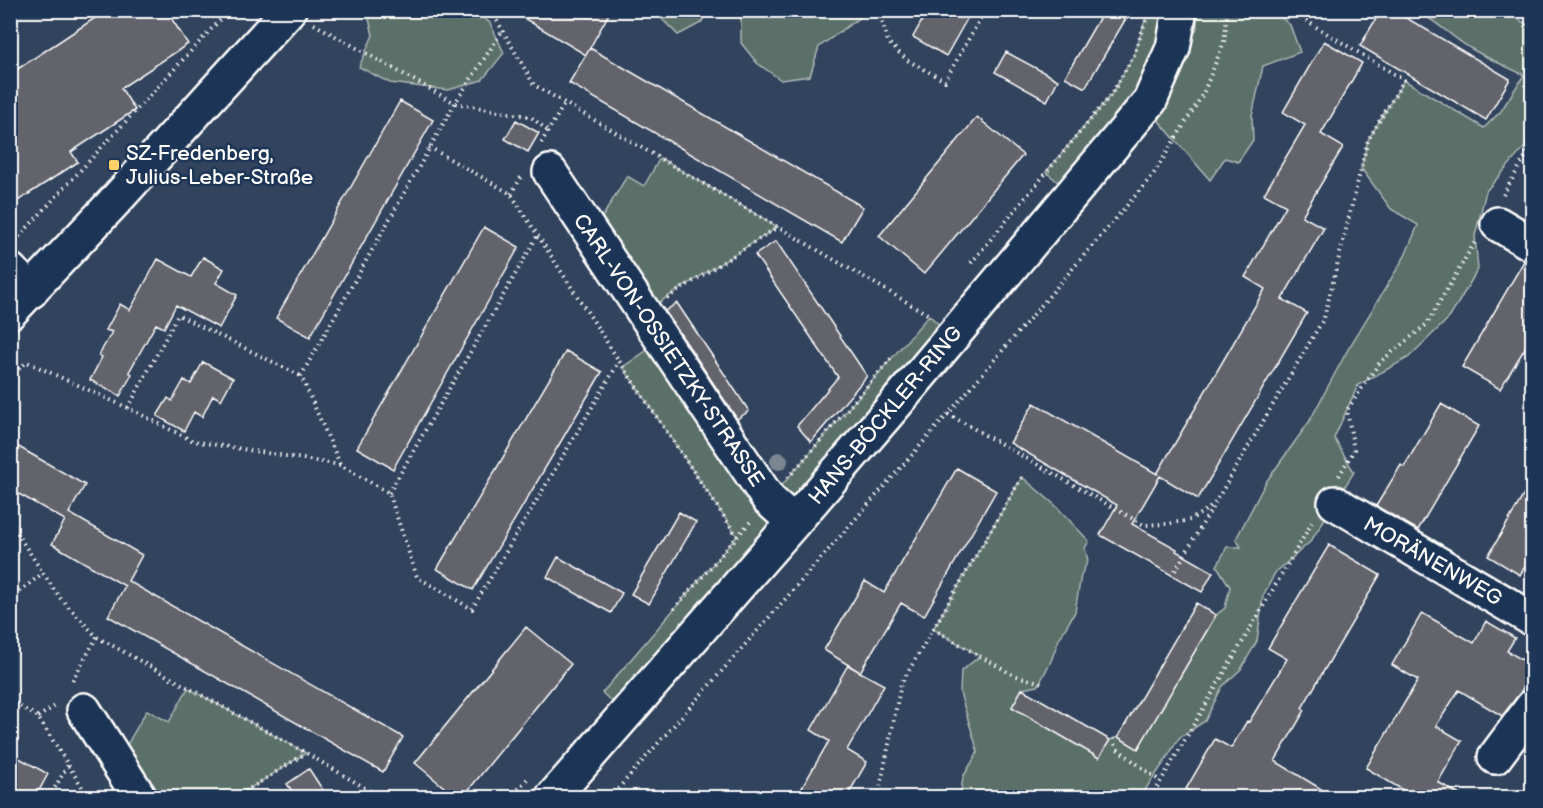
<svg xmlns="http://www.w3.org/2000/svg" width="1543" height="808" viewBox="0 0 1543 808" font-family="'Balsamiq Sans',sans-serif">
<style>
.green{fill:#5b6f6b;stroke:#adb7b5;stroke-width:1.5}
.building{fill:#63646c;stroke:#fff;stroke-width:1.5}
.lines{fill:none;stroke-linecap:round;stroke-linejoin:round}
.minor-casing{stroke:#fff;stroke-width:38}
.path{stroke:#fff;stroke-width:4;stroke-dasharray:1.5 4.5;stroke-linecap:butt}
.minor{stroke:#1d3557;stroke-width:33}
.tree{fill:#7a8791}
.poi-dot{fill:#ffd166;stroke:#1d3557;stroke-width:2}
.labels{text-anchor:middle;stroke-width:5;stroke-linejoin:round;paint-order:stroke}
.poi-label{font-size:21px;fill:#fff;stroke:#1d3557;text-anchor:start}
.street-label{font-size:21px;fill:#fff;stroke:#1d3557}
</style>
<rect width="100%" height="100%" fill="#32435d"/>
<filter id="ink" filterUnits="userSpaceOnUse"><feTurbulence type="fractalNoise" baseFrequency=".0167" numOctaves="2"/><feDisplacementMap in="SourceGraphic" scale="12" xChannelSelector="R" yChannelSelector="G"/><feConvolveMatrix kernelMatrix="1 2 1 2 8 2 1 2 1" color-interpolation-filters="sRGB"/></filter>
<g filter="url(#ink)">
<!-- green -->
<path class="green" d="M657,10H708V11L701,23L678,35L656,13Z
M367,11H475L490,23L504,53L482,80L448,90L390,83L359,67L373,35Z
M737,11V10L878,11L866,13L819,47L810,76L781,80L757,63L741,43V13Z
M1147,11H1180L1173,48L1072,194L1046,172L1111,95L1134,55L1147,15Z
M1197,11H1273L1290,25L1300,52L1263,66L1252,116L1253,140L1238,162L1225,158L1210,180L1159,121L1175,77L1197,28Z
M1416,11H1506L1532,28V139L1486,191L1475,236L1478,269L1450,317L1408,358L1358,385L1334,438L1354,472L1311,541L1275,573L1263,596L1257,641L1241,669L1222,687L1205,721L1179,738L1165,761L1147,787L1141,797H960L963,777L978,752L960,693L961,671L980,656L933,629L1022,477L1055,505L1089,541L1085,548L1088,561L1081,575L1075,612L1059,639L1051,661L1038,686L1022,689L1012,707L1099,758L1110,740L1118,737L1138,748L1216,615L1225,608L1230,587L1217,566L1227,547H1241L1236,539L1266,482L1309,422L1347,351L1405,256L1418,225L1391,209L1361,168L1368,140L1404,80L1484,128L1501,111L1524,75C1506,66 1488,59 1470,48C1451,37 1436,20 1416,11Z
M660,158L778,227L644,312L592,234L627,176L644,186Z
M929,315L952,337L626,713L602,693L737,536L623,367L662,340L769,500Z
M188,688L306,753L235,798L140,797L117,762L147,710L169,722Z"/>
<!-- building -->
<path class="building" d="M107,10H166L188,44L121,88L135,110L71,152L78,162L10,206V74Z
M510,10H611L586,55Z
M928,10H972L946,56L913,37Z
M1104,10H1131L1085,88L1065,77Z
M1381,10H1393L1510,79L1486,120L1360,46Z
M1324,41L1362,63L1321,134L1343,147L1302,216L1324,228L1282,299L1307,313L1198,499L1160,476L1132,524L1177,549L1176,551L1213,572L1202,592L1100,535L1117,505L1010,443L1034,403L1157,474L1265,289L1245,277L1286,206L1264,194L1305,125L1283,112Z
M590,48L863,207L842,242L569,83Z
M1006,52L1058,80L1047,101L995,72Z
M400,101L433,120L310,337L276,318Z
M977,117L1023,155L924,274L879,236Z
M516,120L539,133L528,152L505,139Z
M484,227L519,247L393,469L357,448Z
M776,241L867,376L811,442L797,426L838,377L755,255Z
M203,257L224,269L216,283L237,295L219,328L176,305L164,328L156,324L129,372L132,374L120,396L90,380L102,357L99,355L112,332L106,330L120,304L130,310L158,259L191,277Z
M1524,261L1533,263V335L1500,389L1462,367Z
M677,303L749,411L737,419L665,311Z
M566,351L602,372L473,590L437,569Z
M203,362L233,378L221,400L213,395L202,417L194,412L184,431L157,416L168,398L172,401L184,380L191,384Z
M1441,404L1479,426L1418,530L1376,506L1401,465L1404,467Z
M10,442L85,485L69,513L142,555L128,581L403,737L383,772L108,616L125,586L52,544L65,520L10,489Z
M957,468L996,491L924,616L901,603L860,672L884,685L847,750L867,762L846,798H796L829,741L811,730L848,665L860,672L824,650L865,581L884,593Z
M1533,479V553L1520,575L1488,556Z
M679,512L696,522L649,604L631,594Z
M1329,545L1380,575L1302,708L1305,710L1275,761L1336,798H1200L1186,789L1215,739L1231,748L1247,721L1249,722L1287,659L1268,648Z
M558,557L622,593L611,613L547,577Z
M1196,603L1216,615L1138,749L1118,737Z
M1422,613L1474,643L1486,621L1515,638L1507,651L1533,666V672L1520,693L1502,716L1459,690L1436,726L1462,741L1438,782L1465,798H1416L1366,768L1418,680L1392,665Z
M526,627L571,664L462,798H457L415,763Z
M1022,689L1110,740L1099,758L1012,707Z
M10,753L48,774L35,798H10Z
M309,769L328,798H297L287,784Z"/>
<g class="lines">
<!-- minor casing -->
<g class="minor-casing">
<path id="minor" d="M550,172L769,500L794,522
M1498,224L1532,244
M10,270L31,291
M10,312L114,202L289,10
M1335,503L1532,619
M84,710L140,798
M1495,757L1532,707
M552,798L794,522L899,400L1150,101L1173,48L1180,10"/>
</g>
<!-- path -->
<path class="path" d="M491,10L534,85L929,315
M879,10L888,42L907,60L945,81L985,10
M314,24L455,103L531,117L548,131
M541,143L565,103
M429,147L511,194L623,367L737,536
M511,194L522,176
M1503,195L1532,145
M15,241L229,10
M971,263L1111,95L1134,55L1146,20
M667,298L778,227
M10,377L27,362L128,408L193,441L340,465L389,493L417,577L472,609L619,362
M128,408L178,315L301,376
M948,414L1144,525L1167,524L1190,520L1214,505
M340,464L301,376L455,103L503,30
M1339,476L1354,450L1347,410L1380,362L1427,324L1476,240
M788,478L893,356
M389,493L538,235
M10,523L59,597L97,637L71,683
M1172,576L1324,318L1368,140L1404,80L1288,10
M10,599L43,573
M674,609L750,522
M933,629L1013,675L1042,683
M97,637L306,753L382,798
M10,700L38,717L89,798
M38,717L55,706
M1114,738L1116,748L1160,781
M49,798L68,765
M235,798L306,753
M510,798L528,778
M610,798L948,414L1153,175L1203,94L1224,42L1228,10
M878,798L901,684L1022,477
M1151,798L1313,521"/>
<!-- minor -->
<use href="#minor" class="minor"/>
</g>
<!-- trees -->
<circle class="tree" cx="779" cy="461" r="9"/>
</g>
<!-- markers -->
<rect class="poi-dot" x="108" y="159" width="12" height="12" rx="3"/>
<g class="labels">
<!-- poi labels -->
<g class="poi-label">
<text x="126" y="160">SZ-Fredenberg,<tspan x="126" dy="24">Julius-Leber-Straße</tspan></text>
</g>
<!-- street labels -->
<g class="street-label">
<text transform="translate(669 350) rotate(56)" y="7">CARL-VON-OSSIETZKY-STRASSE</text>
<text transform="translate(885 415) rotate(-50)" y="7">HANS-BÖCKLER-RING</text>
<text transform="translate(1433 561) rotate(30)" y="7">MORÄNENWEG</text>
</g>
</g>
<!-- margin -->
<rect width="1543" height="808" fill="none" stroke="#1d3557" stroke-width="36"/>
<rect x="18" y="18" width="1507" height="772" fill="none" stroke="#fff" stroke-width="2" filter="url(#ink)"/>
</svg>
